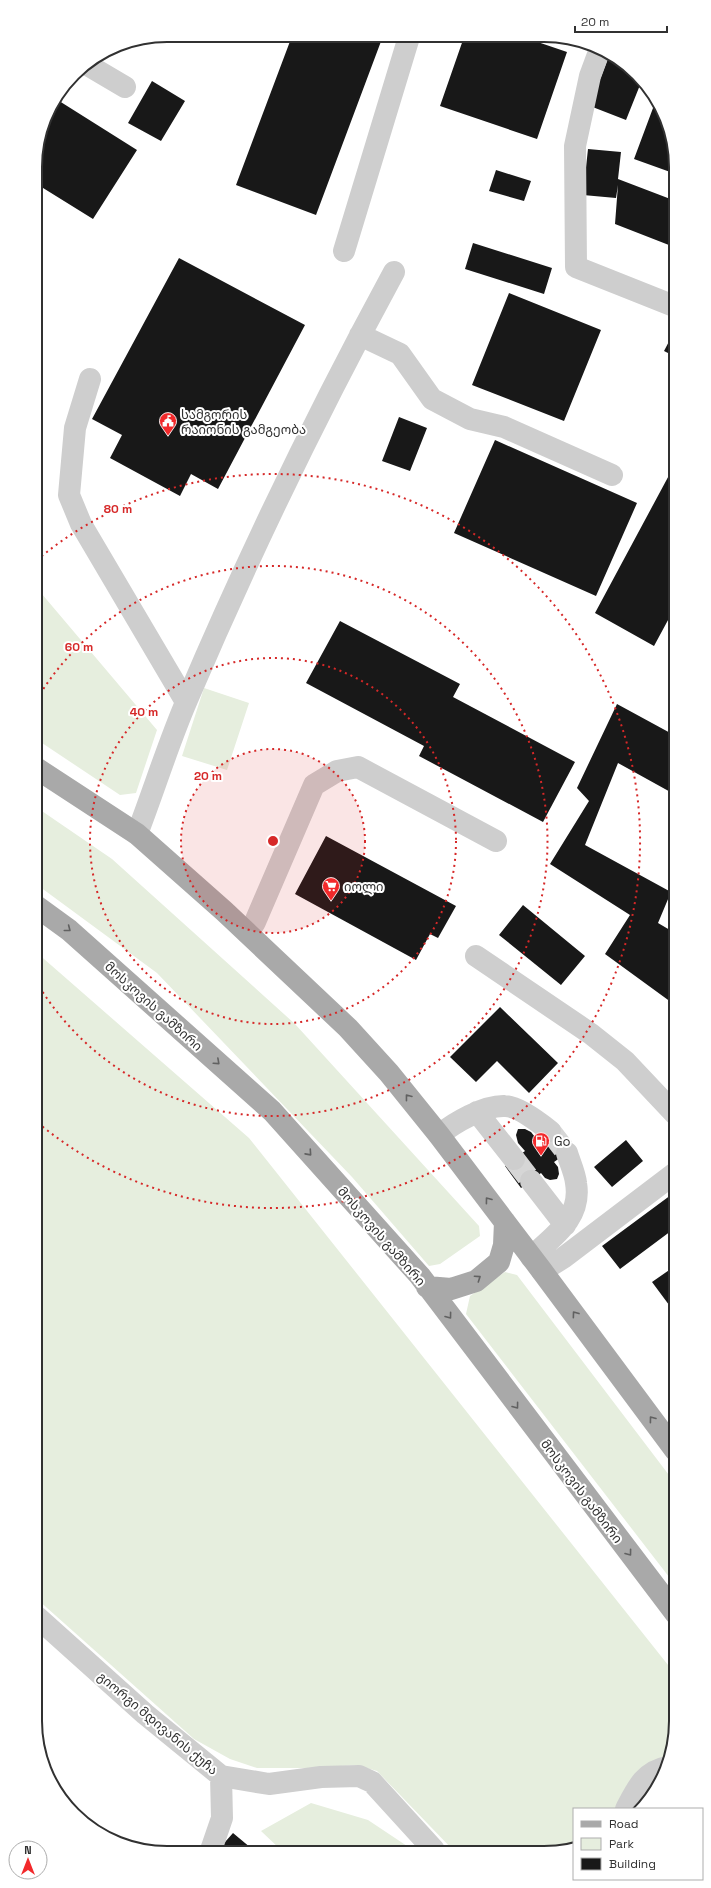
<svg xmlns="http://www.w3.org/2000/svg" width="711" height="1888" viewBox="0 0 711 1888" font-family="'Space Grotesk','Noto Sans Georgian',sans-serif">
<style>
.green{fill:#e6eede}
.building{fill:#181818}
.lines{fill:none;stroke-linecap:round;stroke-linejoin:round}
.minor-tunnel{stroke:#d6d6d6;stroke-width:22;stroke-dasharray:22 11;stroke-linecap:butt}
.minor{stroke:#cecece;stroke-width:22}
.major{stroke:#a9a9a9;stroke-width:22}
.oneway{stroke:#616161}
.ring{fill:none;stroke:#d62828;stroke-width:2;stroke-dasharray:2 4}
.labels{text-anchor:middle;stroke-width:4;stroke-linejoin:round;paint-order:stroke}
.poi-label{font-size:13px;fill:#313131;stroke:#fff;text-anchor:start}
.street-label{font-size:13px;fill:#313131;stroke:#fff}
.rim{fill:none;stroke:#313131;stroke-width:2}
.centre{fill:#d62828;stroke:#fff;stroke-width:2}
.ring-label{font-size:12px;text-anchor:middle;font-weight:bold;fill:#d62828;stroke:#fff;stroke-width:4;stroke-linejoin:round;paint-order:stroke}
</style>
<rect width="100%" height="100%" fill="#fff"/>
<!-- green -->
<path class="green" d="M36,587L157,730L136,793L120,795L36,739Z
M204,688L249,703L227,770L182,756Z
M36,807L112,859L295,1024L479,1226L480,1236L440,1264L429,1266L352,1177L157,973L36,884Z
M36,952L249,1138L676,1675V1729L666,1771L642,1809H574V1849L570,1850H453L377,1771L356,1765L310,1768H257L230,1759L194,1739L37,1599Z
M505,1272L517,1275L675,1483L676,1586L466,1314L470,1296Z
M311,1803L368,1820L413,1850H281L261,1831Z"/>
<!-- building -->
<path class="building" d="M292,36H383L316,215L236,185Z
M464,37H523L567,52L537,139L440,106Z
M610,53L637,74L642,80L626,120L590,106Z
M152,81L185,101L161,141L128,123Z
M56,99L137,150L93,219L35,183V159L49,109Z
M656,100L662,109L673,141V173L634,159Z
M588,149L621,152L618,179L673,200L674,247L615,224L618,185L616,198L583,195Z
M496,170L531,181L524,201L489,191Z
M473,243L552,268L544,294L465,269Z
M179,258L305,325L218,489L191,474L180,496L110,458L122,435L92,419Z
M509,293L601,330L564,421L472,385Z
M674,332V356L664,351Z
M399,417L427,428L410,471L382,461Z
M495,440L637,503L596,596L454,533Z
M674,466V609L654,646L595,613Z
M340,621L460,684L453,697L575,762L543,822L419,756L424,746L306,683Z
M617,704L674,735V794L618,763L585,845L671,892L658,923L675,933V1005L605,954L630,915L550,864L589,801L577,788Z
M326,836L456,906L438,938L430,934L416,960L295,894Z
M523,905L585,956L561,985L499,935Z
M500,1007L558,1063L529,1093L497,1061L476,1082L450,1057Z
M557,1127L573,1149L554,1162L558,1167L559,1174L557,1179L550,1180L545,1178L541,1173L521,1188L505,1166L525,1151L518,1143L516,1135L518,1129H525L531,1132L538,1141Z
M626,1140L643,1161L612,1187L594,1167Z
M675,1192V1228L620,1269L602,1246Z
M675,1266V1313L652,1282Z
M233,1833L251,1848L249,1850H218Z"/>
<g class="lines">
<!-- minor-tunnel -->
<path class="minor-tunnel" d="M550,1131L567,1153
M514,1159L531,1181"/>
<!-- minor -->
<path class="minor" d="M600,49L590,76L575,146L576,267L674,306
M86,64L125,87
M344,251L409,37
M360,335L400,354L432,399L470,419L504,427L612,475
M90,379L75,428L69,495L81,524L186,702
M137,834C154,790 168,744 187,700C249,554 318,412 394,272
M248,933L255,922L314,785L337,771L358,767L496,841
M476,956L591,1034L625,1061L675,1114
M477,1112L514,1159
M439,1135C454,1123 484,1105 505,1106C518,1106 540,1123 550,1131
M531,1181L565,1225
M531,1257C554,1236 582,1218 576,1183C575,1173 570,1163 567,1153
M542,1271L563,1258L675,1173
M37,1617L145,1714L221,1776L269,1784L321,1777L359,1776L372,1782L434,1850
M626,1809C636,1790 644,1771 667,1767
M211,1850L222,1818L221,1776"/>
<!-- major -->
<path class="major" d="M36,768L137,834L224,911L348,1028L389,1073L439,1135L542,1271L675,1450
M36,906L69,930L272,1111L420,1276L676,1614
M427,1287L451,1289L476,1281L499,1262L504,1245L505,1222"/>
</g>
<!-- one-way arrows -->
<defs><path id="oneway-chevron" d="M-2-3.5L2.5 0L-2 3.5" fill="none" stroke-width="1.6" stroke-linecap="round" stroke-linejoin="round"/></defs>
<g class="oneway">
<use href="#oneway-chevron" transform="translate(68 929) rotate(38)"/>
<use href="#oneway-chevron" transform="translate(217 1062) rotate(42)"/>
<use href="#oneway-chevron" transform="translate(408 1097) rotate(-128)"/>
<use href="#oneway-chevron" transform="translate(309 1153) rotate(48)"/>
<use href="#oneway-chevron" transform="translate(488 1200) rotate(-127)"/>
<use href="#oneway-chevron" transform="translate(478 1278) rotate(-34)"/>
<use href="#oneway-chevron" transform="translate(575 1314) rotate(-126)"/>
<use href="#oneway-chevron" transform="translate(449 1316) rotate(53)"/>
<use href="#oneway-chevron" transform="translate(516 1406) rotate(53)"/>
<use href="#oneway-chevron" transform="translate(652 1419) rotate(-127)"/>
<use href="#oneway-chevron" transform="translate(629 1553) rotate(53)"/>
</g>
<!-- distance rings -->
<circle cx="273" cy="841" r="92" fill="#d62828" fill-opacity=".12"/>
<g class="ring">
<circle cx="273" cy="841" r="92"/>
<circle cx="273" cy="841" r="183"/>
<path d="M37 699A275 275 0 1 1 37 983"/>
<path d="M37 560A367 367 0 1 1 37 1122"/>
</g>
<!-- icons -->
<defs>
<g id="civic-pin" transform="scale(0.9)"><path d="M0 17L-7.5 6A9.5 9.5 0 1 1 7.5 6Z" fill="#f2292b" stroke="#fff"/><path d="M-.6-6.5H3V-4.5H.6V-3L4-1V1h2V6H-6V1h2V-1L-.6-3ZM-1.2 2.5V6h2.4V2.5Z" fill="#fff"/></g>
<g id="supermarket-pin" transform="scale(0.9)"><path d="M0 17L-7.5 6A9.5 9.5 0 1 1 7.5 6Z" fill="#f2292b" stroke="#fff"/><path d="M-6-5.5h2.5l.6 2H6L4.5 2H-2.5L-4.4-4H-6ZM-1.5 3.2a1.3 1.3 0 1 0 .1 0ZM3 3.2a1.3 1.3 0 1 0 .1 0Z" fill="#fff"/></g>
<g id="fuel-pin" transform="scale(0.9)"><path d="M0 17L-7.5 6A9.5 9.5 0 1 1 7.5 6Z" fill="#f2292b" stroke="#fff"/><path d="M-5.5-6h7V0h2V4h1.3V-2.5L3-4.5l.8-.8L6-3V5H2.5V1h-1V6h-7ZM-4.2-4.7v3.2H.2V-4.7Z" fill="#fff"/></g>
</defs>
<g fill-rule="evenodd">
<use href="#civic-pin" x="168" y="421"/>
<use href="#supermarket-pin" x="331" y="886"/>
<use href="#fuel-pin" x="541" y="1141"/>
</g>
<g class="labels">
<!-- poi labels -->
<g class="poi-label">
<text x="181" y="419">სამგორის<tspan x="181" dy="15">რაიონის გამგეობა</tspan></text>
<text x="344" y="891">იოლი</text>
<text x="554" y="1146">Go</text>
</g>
<!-- street labels -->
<g class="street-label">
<text transform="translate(154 1006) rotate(42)" y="5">მოსკოვის გამზირი</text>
<text transform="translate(382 1236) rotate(49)" y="5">მოსკოვის გამზირი</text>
<text transform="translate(582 1491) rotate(53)" y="5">მოსკოვის გამზირი</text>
<text transform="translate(158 1723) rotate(40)" y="5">გიორგი მდივანის ქუჩა</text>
</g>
</g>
<!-- crop -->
<path d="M0 0H711V1888H0ZM167 42H544A125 125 0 0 1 669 167V1721A125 125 0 0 1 544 1846H167A125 125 0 0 1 42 1721V167A125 125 0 0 1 167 42Z" fill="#fff" fill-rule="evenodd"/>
<path class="rim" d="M167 42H544A125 125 0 0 1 669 167V1721A125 125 0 0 1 544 1846H167A125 125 0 0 1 42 1721V167A125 125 0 0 1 167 42Z"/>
<circle cx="273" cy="841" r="6" class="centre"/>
<g class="ring-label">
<text x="118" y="513">80 m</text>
<text x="79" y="651">60 m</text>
<text x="144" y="716">40 m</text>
<text x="208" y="780">20 m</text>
</g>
<!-- legend -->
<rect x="573" y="1808" width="130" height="72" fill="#ffffff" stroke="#adadad"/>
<rect x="581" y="1821" width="20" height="6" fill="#a9a9a9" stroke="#adadad"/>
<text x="609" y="1828" font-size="12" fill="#313131">Road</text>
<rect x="581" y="1838" width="20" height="12" fill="#e6eede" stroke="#adadad"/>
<text x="609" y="1848" font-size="12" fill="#313131">Park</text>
<rect x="581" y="1858" width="20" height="12" fill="#181818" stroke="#adadad"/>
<text x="609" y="1868" font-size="12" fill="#313131">Building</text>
<!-- north arrow -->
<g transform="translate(28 1860)"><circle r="19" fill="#ffffff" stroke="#adadad"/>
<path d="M0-3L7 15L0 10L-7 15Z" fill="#f2292b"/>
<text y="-6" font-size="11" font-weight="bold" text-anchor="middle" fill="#313131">N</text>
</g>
<!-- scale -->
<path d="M575 26v6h92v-6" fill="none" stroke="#313131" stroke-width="2"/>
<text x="581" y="26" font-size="12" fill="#313131" stroke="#ffffff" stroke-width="3" paint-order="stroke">20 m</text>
</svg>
